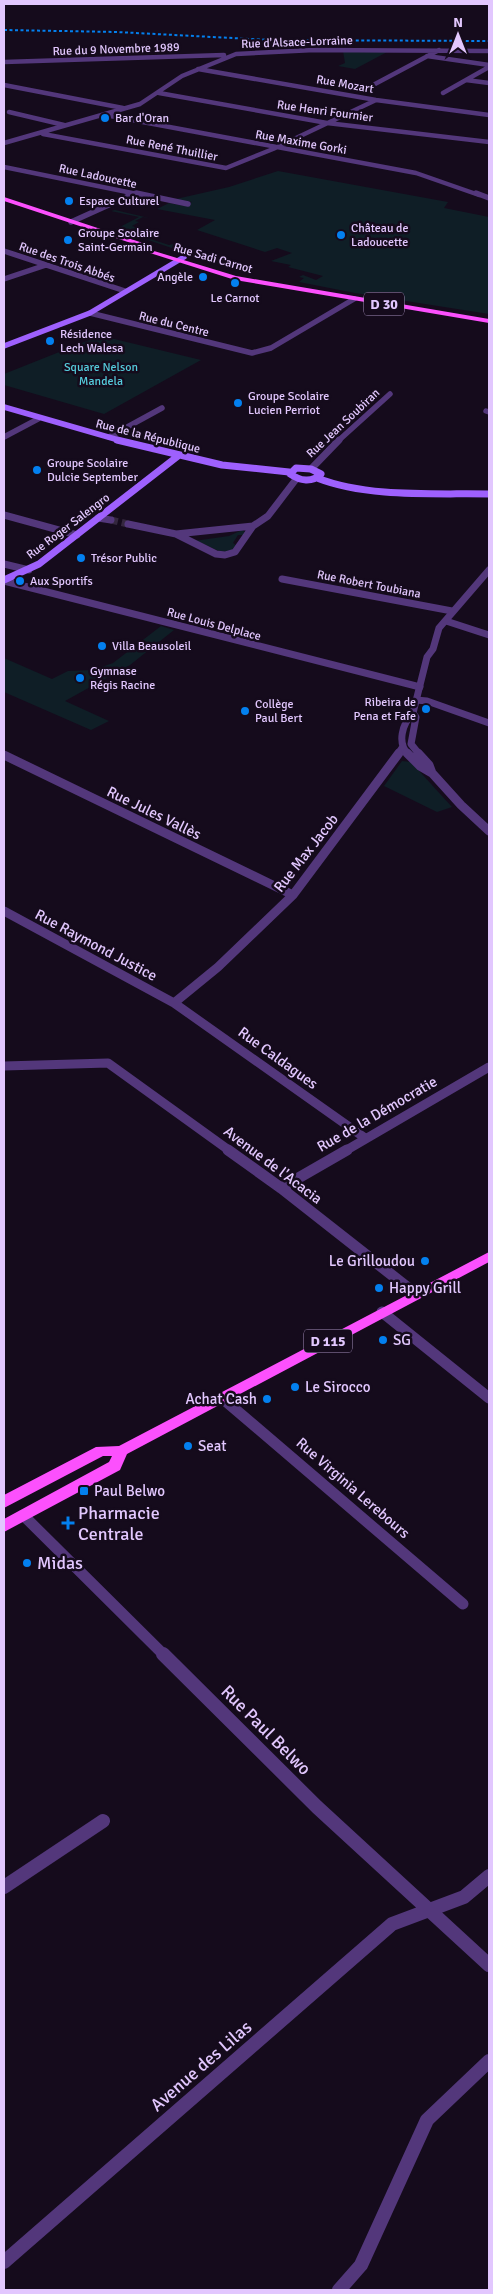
<svg xmlns="http://www.w3.org/2000/svg" width="493" height="2294" viewBox="0 0 493 2294" font-family="Signika,sans-serif">
<style>
.green{fill:#0f1e26}
.lines{fill:none;stroke-linecap:round;stroke-linejoin:round}
.minor-tunnel{stroke:#34273e;stroke-width:7;stroke-dasharray:7 4;stroke-linecap:butt}
.minor-far5{stroke:#53377b;stroke-width:4.5}
.minor-far4{stroke:#53377b;stroke-width:5.5}
.minor-far3{stroke:#53377b;stroke-width:7}
.minor-far2{stroke:#53377b;stroke-width:9}
.minor-far1{stroke:#53377b;stroke-width:11}
.minor{stroke:#53377b;stroke-width:14}
.tertiary-far1{stroke:#53377b;stroke-width:7}
.tertiary{stroke:#53377b;stroke-width:9}
.secondary-far1{stroke:#9e60fd;stroke-width:5.5}
.secondary{stroke:#9e60fd;stroke-width:7}
.primary{fill:#fc50fd;fill-rule:evenodd}
.rail{stroke:#0380ef;stroke-width:2;stroke-dasharray:3 2.5;stroke-linecap:butt}
.poi-dot{fill:#0380ef;stroke:#150b1c;stroke-width:2}
.labels{text-anchor:middle;stroke-width:5;stroke-linejoin:round;paint-order:stroke}
.far-street-label{font-size:12px;fill:#e2c7fe;stroke:#150b1c}
.far-poi-label{font-size:12px;fill:#e2c7fe;stroke:#150b1c;text-anchor:start}
.far-park-label{font-size:12px;fill:#55ccdc;stroke:#150b1c}
.shield{fill:#150b1c;stroke:#a48fba;stroke-width:1}
.shield-label{font-size:14px;font-weight:bold;fill:#e2c7fe}
.street-label{font-size:15px;fill:#e2c7fe;stroke:#150b1c}
.poi-label{font-size:15px;fill:#e2c7fe;stroke:#150b1c;text-anchor:start}
.near-poi-label{font-size:18px;fill:#e2c7fe;stroke:#150b1c;text-anchor:start}
.near-street-label{font-size:18px;fill:#e2c7fe;stroke:#150b1c}
</style>
<rect width="100%" height="100%" fill="#150b1c"/>
<!-- green -->
<path class="green" d="M343,51H389L355,69L338,66L345,63Z
M278,171L448,202L444,208L489,217V314L355,293L299,282L304,278L299,277L303,275L316,280L323,276L288,267L291,265L271,261L292,253L277,248L265,252L197,230L215,220L157,209L169,203L184,206L192,202L176,199L229,187Z
M115,210L149,218L143,217L135,221L139,222L132,226L138,228L134,230L135,234L169,245L177,243L192,248L187,250L199,254L195,256L116,229L139,217L111,211Z
M97,337H106L201,360L104,414L4,385V374Z
M242,530L245,532L243,535H238L233,543L236,545C227,562 209,543 194,541L229,536Z
M161,626L174,630L130,665L65,701L109,721L91,730L4,692V658L52,679L68,671L93,670L113,663Z
M402,761L411,762L452,807L437,812L384,786Z"/>
<g class="lines">
<!-- minor-tunnel -->
<path class="minor-tunnel" d="M111,520L128,524"/>
<!-- minor-far5 -->
<path class="minor-far5" d="M427,56L489,65
M4,62L224,55
M198,69L376,100L489,115
M466,80L489,83
M375,84L439,50
M4,85L123,108
M159,93L327,123L489,142
M443,93L489,67
M9,112L64,125
M105,115L416,173L479,195
M43,134L226,168L273,149L376,100
M4,143L140,104L182,76L236,54L314,50L489,51
M4,167L142,195"/>
<!-- minor-far4 -->
<path class="minor-far4" d="M136,193L188,204
M476,193L489,198
M71,222L133,194
M4,251L125,291
M4,279L46,265
M90,313L252,353L271,348L354,299
M486,411L489,412
M4,437L38,419
M109,437L162,408
M338,441L390,394"/>
<!-- minor-far3 -->
<path class="minor-far3" d="M311,469L339,440
M4,515L77,535
M98,518L111,520
M128,524L176,534L216,554L225,555L235,552L253,526
M176,534L253,526L268,516L297,478
M4,564L29,570
M282,579L452,611
M4,581L420,687
M446,621L489,635
M416,700L427,701L489,723
M398,754L402,748"/>
<!-- minor-far2 -->
<path class="minor-far2" d="M4,755L293,895
M4,911L174,1003L365,1138
M174,1003L218,967L293,895L399,753
M4,1066L108,1063L230,1151
M345,1151L489,1067"/>
<!-- minor-far1 -->
<path class="minor-far1" d="M228,1150L281,1188L416,1294
M281,1188L347,1150
M382,1312L489,1398
M222,1398L463,1604
M23,1515L164,1655"/>
<!-- minor -->
<path class="minor" d="M163,1654L317,1807L489,1965
M4,1887L103,1821
M4,2262L392,1924L464,1897L489,1876
M339,2290L361,2265L427,2120L489,2061"/>
<!-- tertiary-far1 -->
<path class="tertiary-far1" d="M413,713L416,717L411,744L419,754
M408,754C397,743 402,724 413,713L427,657L433,649L439,628L489,570"/>
<!-- tertiary -->
<path class="tertiary" d="M407,753L420,766L432,773L461,805L489,831
M418,753L429,765L432,773"/>
<!-- secondary-far1 -->
<path class="secondary-far1" d="M4,346L90,313L184,257
M4,407L122,441"/>
<!-- secondary -->
<path class="secondary" d="M117,440L222,465L289,472
M296,468L311,469L321,474C312,483 300,481 290,474Z
M317,478C368,498 435,493 489,494
M4,580L39,564L178,456"/>
<!-- primary -->
<path class="primary" d="M4,197L152,246L151,249L154,251L236,276L489,319V323L235,280L150,253L140,246L4,201Z
M489,1252V1262L127,1454L120,1470L4,1532V1519L109,1462L112,1456H103L4,1508V1495L96,1447L119,1446Z"/>
<!-- rail -->
<path class="rail" d="M4,30L117,32L270,40L489,41"/>
</g>
<!-- markers -->
<g class="poi-dot">
<circle cx="105" cy="118" r="5"/>
<circle cx="69" cy="201" r="5"/>
<circle cx="341" cy="235" r="5"/>
<circle cx="68" cy="240" r="5"/>
<circle cx="203" cy="277" r="5"/>
<circle cx="235" cy="283" r="5"/>
<circle cx="50" cy="341" r="5"/>
<circle cx="238" cy="403" r="5"/>
<circle cx="37" cy="470" r="5"/>
<circle cx="81" cy="558" r="5"/>
<circle cx="20" cy="581" r="5"/>
<circle cx="102" cy="646" r="5"/>
<circle cx="80" cy="678" r="5"/>
<circle cx="426" cy="709" r="5"/>
<circle cx="245" cy="711" r="5"/>
<circle cx="425" cy="1261" r="5"/>
<circle cx="379" cy="1288" r="5"/>
<circle cx="383" cy="1340" r="5"/>
<circle cx="295" cy="1387" r="5"/>
<circle cx="267" cy="1399" r="5"/>
<circle cx="188" cy="1446" r="5"/>
<rect x="79" y="1486" width="10" height="10" rx="2.5"/>
<path d="M65.5 1515.5h5v5h5v5h-5v5h-5v-5h-5v-5h5z"/>
<circle cx="27" cy="1563" r="5"/>
</g>
<g class="labels">
<!-- far-street labels -->
<g class="far-street-label">
<text transform="translate(297 42) rotate(-2)" y="4">Rue d'Alsace-Lorraine</text>
<text transform="translate(116 49) rotate(-2)" y="4">Rue du 9 Novembre 1989</text>
<text transform="translate(345 84) rotate(10)" y="4">Rue Mozart</text>
<text transform="translate(325 111) rotate(8)" y="4">Rue Henri Fournier</text>
<text transform="translate(301 142) rotate(10)" y="4">Rue Maxime Gorki</text>
<text transform="translate(172 148) rotate(11)" y="4">Rue René Thuillier</text>
<text transform="translate(98 176) rotate(12)" y="4">Rue Ladoucette</text>
<text transform="translate(213 258) rotate(16)" y="4">Rue Sadi Carnot</text>
<text transform="translate(67 262) rotate(19)" y="4">Rue des Trois Abbés</text>
<text transform="translate(174 324) rotate(14)" y="4">Rue du Centre</text>
<text transform="translate(343 423) rotate(-43)" y="4">Rue Jean Soubiran</text>
<text transform="translate(148 436) rotate(14)" y="4">Rue de la République</text>
<text transform="translate(68 526) rotate(-37)" y="4">Rue Roger Salengro</text>
<text transform="translate(369 584) rotate(11)" y="4">Rue Robert Toubiana</text>
<text transform="translate(214 624) rotate(15)" y="4">Rue Louis Delplace</text>
</g>
<!-- far-poi labels -->
<g class="far-poi-label">
<text x="115" y="122">Bar d'Oran</text>
<text x="79" y="205">Espace Culturel</text>
<text x="351" y="232">Château de<tspan x="351" dy="14">Ladoucette</tspan></text>
<text x="78" y="237">Groupe Scolaire<tspan x="78" dy="14">Saint-Germain</tspan></text>
<text x="193" y="281" text-anchor="end">Angèle</text>
<text x="235" y="302" text-anchor="middle">Le Carnot</text>
<text x="60" y="338">Résidence<tspan x="60" dy="14">Lech Walesa</tspan></text>
<text x="248" y="400">Groupe Scolaire<tspan x="248" dy="14">Lucien Perriot</tspan></text>
<text x="47" y="467">Groupe Scolaire<tspan x="47" dy="14">Dulcie September</tspan></text>
<text x="91" y="562">Trésor Public</text>
<text x="30" y="585">Aux Sportifs</text>
<text x="112" y="650">Villa Beausoleil</text>
<text x="90" y="675">Gymnase<tspan x="90" dy="14">Régis Racine</tspan></text>
<text x="416" y="706" text-anchor="end">Ribeira de<tspan x="416" dy="14">Pena et Fafe</tspan></text>
<text x="255" y="708">Collège<tspan x="255" dy="14">Paul Bert</tspan></text>
</g>
<!-- far-park labels -->
<g class="far-park-label">
<text x="101" y="371">Square Nelson<tspan x="101" dy="14">Mandela</tspan></text>
</g>
<!-- shield labels -->
<g class="shield">
<rect x="364" y="292.5" width="40" height="23" rx="4"/>
<rect x="304" y="1329.5" width="48" height="23" rx="4"/>
</g>
<g class="shield-label">
<text x="384" y="309">D 30</text>
<text x="328" y="1346">D 115</text>
</g>
<!-- street labels -->
<g class="street-label">
<text transform="translate(154 813) rotate(26)" y="5">Rue Jules Vallès</text>
<text transform="translate(306 853) rotate(-52)" y="5">Rue Max Jacob</text>
<text transform="translate(96 945) rotate(28)" y="5">Rue Raymond Justice</text>
<text transform="translate(278 1058) rotate(36)" y="5">Rue Caldagues</text>
<text transform="translate(377 1114) rotate(-30)" y="5">Rue de la Démocratie</text>
<text transform="translate(273 1165) rotate(37)" y="5">Avenue de l'Acacia</text>
<text transform="translate(353 1488) rotate(41)" y="5">Rue Virginia Lerebours</text>
</g>
<!-- poi labels -->
<g class="poi-label">
<text x="415" y="1266" text-anchor="end">Le Grilloudou</text>
<text x="389" y="1293">Happy Grill</text>
<text x="393" y="1345">SG</text>
<text x="305" y="1392">Le Sirocco</text>
<text x="257" y="1404" text-anchor="end">Achat Cash</text>
<text x="198" y="1451">Seat</text>
<text x="94" y="1496">Paul Belwo</text>
</g>
<!-- near-poi labels -->
<g class="near-poi-label">
<text x="78" y="1519">Pharmacie<tspan x="78" dy="21">Centrale</tspan></text>
<text x="37" y="1569">Midas</text>
</g>
<!-- near-street labels -->
<g class="near-street-label">
<text transform="translate(266 1730) rotate(45)" y="6">Rue Paul Belwo</text>
<text transform="translate(201 2066) rotate(-41)" y="6">Avenue des Lilas</text>
</g>
</g>
<!-- border -->
<rect width="493" height="2294" fill="none" stroke="#e2c7fe" stroke-width="10"/>
<!-- north arrow -->
<g transform="translate(458 35)" stroke="#150b1c" stroke-width="4" paint-order="stroke">
<path d="M0-4L9 19L0 12L-9 19Z" fill="#e2c7fe"/>
<text y="-8" font-size="14" font-weight="bold" text-anchor="middle" fill="#e2c7fe">N</text>
</g>
</svg>
